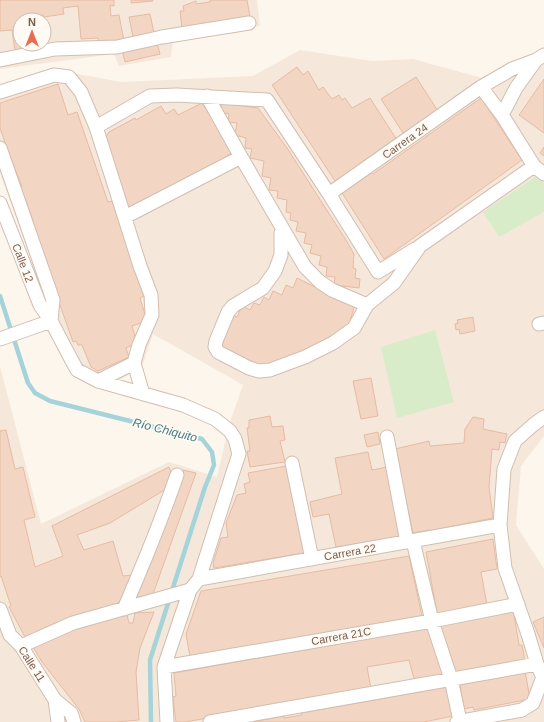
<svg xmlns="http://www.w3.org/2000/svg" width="544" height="722" viewBox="0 0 544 722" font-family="Arial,sans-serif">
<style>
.residential{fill:#f5e8da;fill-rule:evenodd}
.green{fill:#d8ecc9}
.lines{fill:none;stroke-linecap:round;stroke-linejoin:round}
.stream{stroke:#a5d3da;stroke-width:4.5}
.building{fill:#f3d5c3;stroke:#e6bba3}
.minor-casing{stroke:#d1beb0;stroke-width:15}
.minor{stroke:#fff;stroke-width:13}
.labels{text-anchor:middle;stroke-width:3.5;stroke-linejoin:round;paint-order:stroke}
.street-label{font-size:11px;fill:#7a5c4d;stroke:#fffaf3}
.water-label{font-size:12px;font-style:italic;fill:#437c86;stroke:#fffaf3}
</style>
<rect width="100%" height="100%" fill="#fdf6ec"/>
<!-- residential -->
<path class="residential" d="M0,0H257L260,26L173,40L171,57L119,66L114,54L0,69ZM20,20H44V44H20Z
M300,50L372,61L413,59L482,78L544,50V436L521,466L516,525L544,569V722H0V366L41,524L169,462L217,477L229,425L243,385L153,334L142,367L102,390L71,373L0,173V86L62,71L121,82L253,76Z"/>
<!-- green -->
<path class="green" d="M535,177L544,183V212L499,237L483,212Z
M435,330L454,402L397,418L381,347Z"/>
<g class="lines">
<!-- stream -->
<path class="stream" d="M0,296L28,383L35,393L50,401L202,439L212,452L214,465L205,487L150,660L151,722"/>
</g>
<!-- building -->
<path class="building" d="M0,0H114V6L110,5L111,16L119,15L124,41L99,43L98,38L81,39L78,6L63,8L64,14L44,17L43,15L29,17L30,20H20V44H35V47L15,51L12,30L0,31Z
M131,0H153V1L131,3Z
M210,0H247L250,17L182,29L180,11H184L183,6L196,1V4L210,2Z
M150,14L154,33L133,37L129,17Z
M157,43L160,54L125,62L122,50Z
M297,67L303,75L308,71L319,90L323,87L332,99L339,95L342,100L345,98L352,108L370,98L397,140L350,174L349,172L335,181L272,85Z
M416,77L438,111L405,136L381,99Z
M544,79V133L519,115Z
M58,84L68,115L77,112L108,202L112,201L144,296L140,298L147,321L132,326L137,343L126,348L129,357L98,371L91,367L82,345H78L76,341L73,342L31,222L33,221L26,201H24L20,187H22L11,159L0,128V103Z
M481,98L522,160L384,259L342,193L371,172L373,174Z
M202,103L234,152L225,157L227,161L218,165L215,163L129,210L106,143V137L109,132L135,118L136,120L161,106L166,114L174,109L178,115Z
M221,103L258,108L287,148L346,240L354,254L353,268L356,269L355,278L360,279L359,288L334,285L335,277L326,276L327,267L319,265L321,256L310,253L312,245L304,243L306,233L296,231L298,222L290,220L291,213L286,212L287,200L277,198L278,191L269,190L271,178L262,176L264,161L250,158L252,149L245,148L246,138L235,135L237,123L228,122L229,114L220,112Z
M544,147V156L540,153Z
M297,278L317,288L355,304L349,325L310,349L280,361L263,365L248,366L217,350L230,314L237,317L242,306L250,310L254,303L260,305L264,297L269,300L273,291L282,295L286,285L293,288Z
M473,317L475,331L460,334L459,329L456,330L455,324L458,323L457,320Z
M371,378L378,416L361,419L353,381Z
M270,416L272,427L283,426L285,440L280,441L285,462L250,467L247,451H250L247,428H249V420Z
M473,417L484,419L483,429L507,434L505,443L500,442L499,450L492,449L489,487L493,518L429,531V530L413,533L395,449L429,441L430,446L464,443L465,429Z
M6,430L15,469L23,467L35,517L24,520L35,567L63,556L52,526L169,467L172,476L166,489L110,523L77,535L84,550L113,541L123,576L132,575L122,602L55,623L25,637L9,607L11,606L1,576L0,577V431Z
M378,432L380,444L367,447L364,435Z
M368,452L372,470L387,467L399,537L336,547L329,514L313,517L310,502L342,494L335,458Z
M286,466L304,553L214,568L213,563L221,538L228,537L226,523L237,495L246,493L244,484L250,482L248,473Z
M183,470L196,473L153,594L133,598L174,498Z
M493,539L497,569L481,572L487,605L437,613L426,552Z
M409,556L422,616L190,657L186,634L201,591Z
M513,609L519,645H522L525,661L492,668L491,665L456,672L440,625Z
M154,612L140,648L136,672L139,720L116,722H85L79,709L42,662L33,647L72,629L115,616L127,615L129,623H133L135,613Z
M544,617V648L533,622Z
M428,628L443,675L414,679L409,660L367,667L371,689L185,722H176L173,697L176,696L174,673Z
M525,671L530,699L474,710L473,707L464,709L460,685Z
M447,687L453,716L424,722H252L284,716V718L302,715L301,713Z"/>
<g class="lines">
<!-- minor casing -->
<g class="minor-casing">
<path id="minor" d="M0,60L55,49L117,47L162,37L249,23
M481,87L502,115L534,166L544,174
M0,92L54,75L69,77L81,92L96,127L140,266L151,295L152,315L139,345L134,363L143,394
M207,96L241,157L305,267L320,282L332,290L367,305
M502,115L516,88L536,60L544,55
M96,127L150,96L177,95L267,100L329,194L378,272L415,249
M0,148L53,300L51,321
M329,194L481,87L512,69L536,60
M0,203L40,305L51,321L71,359L77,370L98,381L183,405L215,419L230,431L235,439L239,454L234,469L199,579L190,590L164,667L167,722
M125,217L241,157
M283,229L281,233V255L275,271L263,288L233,306L228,312L216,341L215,347L218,352L249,368L259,371L270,370L305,357L333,343L354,328L367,305L394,283L420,246L534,166
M539,324L544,323
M0,339L51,321
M98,381L134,363
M544,417L533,425L515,441L504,469L500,525L505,568L528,634L537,664L544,680
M387,437L407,542
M292,463L312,559
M413,541L432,621L451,679L460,721
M199,579L500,525
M0,609L10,635L21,646L55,700L58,722
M124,609C143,565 161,521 177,475
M21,646L73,623L190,590
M164,667L432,621L518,604
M55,700L71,713L74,722
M210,722L537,664
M457,722L522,710L533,703L543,677"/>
</g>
<!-- minor -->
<use href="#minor" class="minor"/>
</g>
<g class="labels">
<!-- street labels -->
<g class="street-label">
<text transform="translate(405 141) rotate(-35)" y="4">Carrera 24</text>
<text transform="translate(23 263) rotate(69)" y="4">Calle 12</text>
<text transform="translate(350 552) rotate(-10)" y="4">Carrera 22</text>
<text transform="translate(341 636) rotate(-10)" y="4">Carrera 21C</text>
<text transform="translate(32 664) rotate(57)" y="4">Calle 11</text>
</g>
<!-- water labels -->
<g class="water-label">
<text transform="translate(165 430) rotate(14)" y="4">Río Chiquito</text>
</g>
</g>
<!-- north arrow -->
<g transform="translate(32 32)"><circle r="19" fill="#fffaf3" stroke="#cabbb1"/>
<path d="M0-3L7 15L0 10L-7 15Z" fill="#e76f51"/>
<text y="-6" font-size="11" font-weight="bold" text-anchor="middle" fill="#7a5c4d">N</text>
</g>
</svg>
